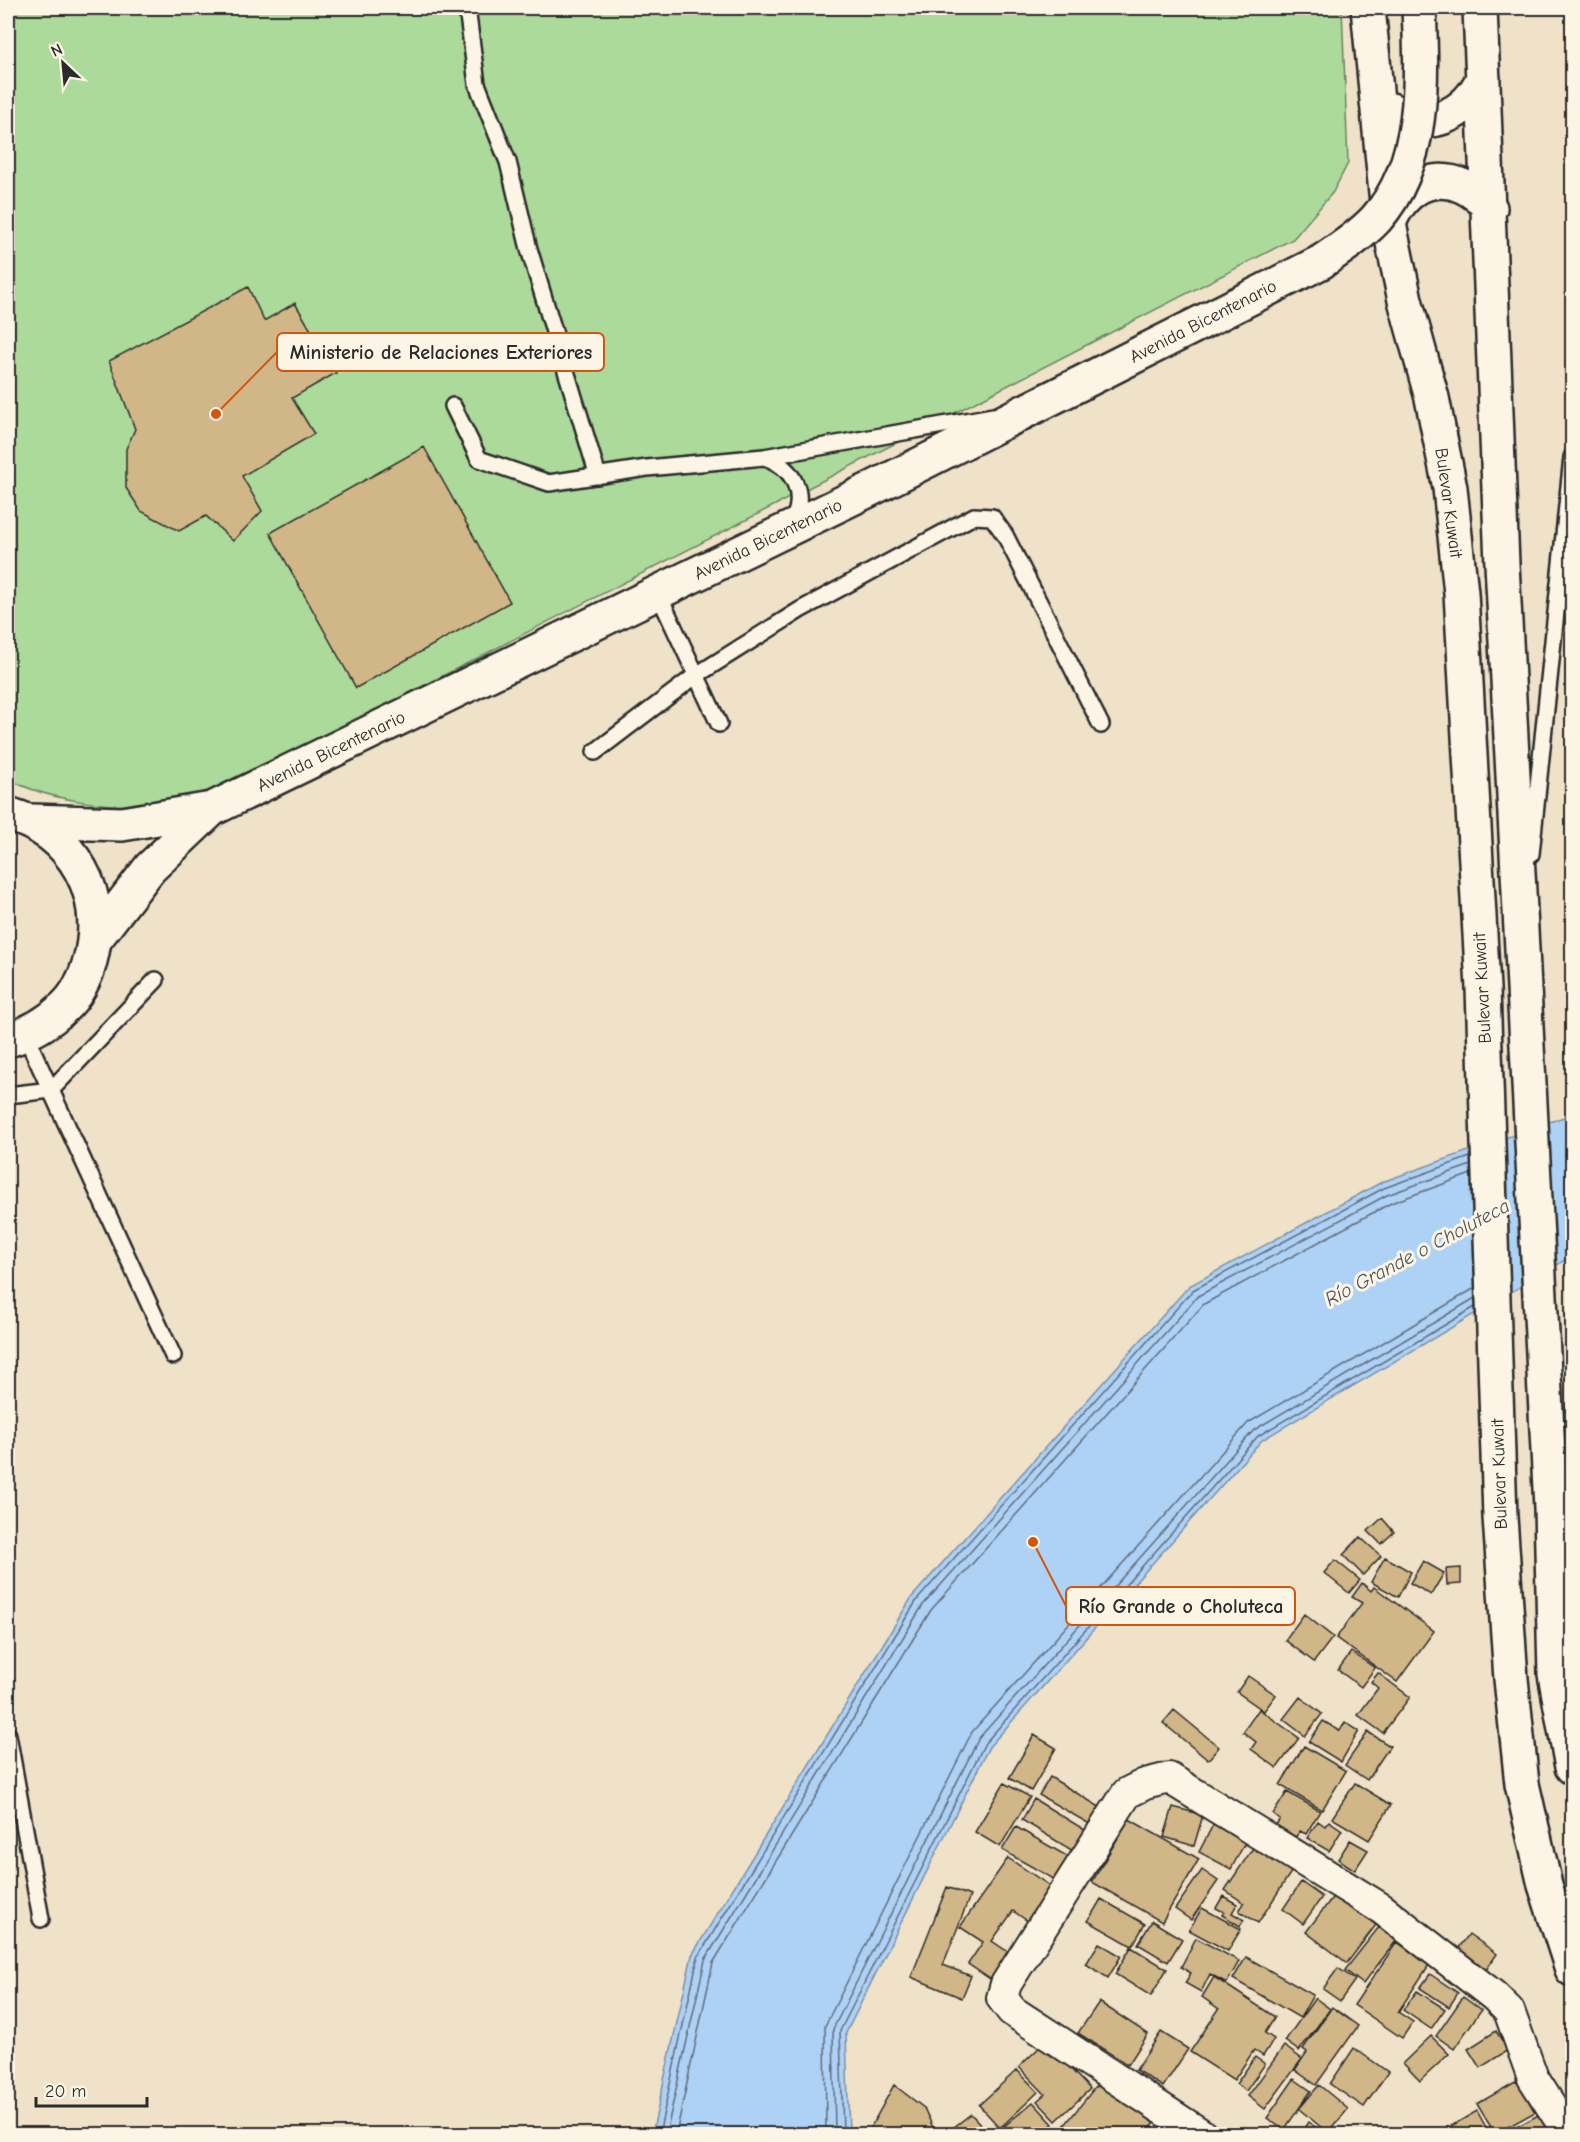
<svg xmlns="http://www.w3.org/2000/svg" width="1580" height="2142" viewBox="0 0 1580 2142" font-family="'Comic Neue',sans-serif">
<style>
.green{fill:#abda9a;stroke:#6b8262;stroke-width:1.5}
.water{fill:#aed1f6;stroke:#7a8fa5;stroke-width:1.5}
.lines{fill:none;stroke-linecap:round;stroke-linejoin:round}
.shore{stroke:#5f6d7c;stroke-width:1.5}
.building{fill:#d1b787;stroke:#2b2b2b;stroke-width:1.5}
.service-casing{stroke:#2b2b2b;stroke-width:20}
.minor-casing{stroke:#2b2b2b;stroke-width:34}
.tertiary-casing{stroke:#2b2b2b;stroke-width:38}
.primary-casing{stroke:#2b2b2b;stroke-width:38}
.service{stroke:#fcf5e5;stroke-width:15}
.minor{stroke:#fcf5e5;stroke-width:30}
.tertiary{stroke:#fcf5e5;stroke-width:33}
.primary{stroke:#fcf5e5;stroke-width:33}
.primary-bridge-casing{stroke:#2b2b2b;stroke-width:38;stroke-linecap:butt}
.primary-bridge{stroke:#fcf5e5;stroke-width:33}
.labels{text-anchor:middle;stroke-width:6;stroke-linejoin:round;paint-order:stroke}
.street-label{font-size:18px;fill:#2b2b2b;stroke:#fcf5e5}
.water-label{font-size:20px;font-style:italic;fill:#4c545e;stroke:#fcf5e5}
.leader{fill:none;stroke:#d5540f;stroke-width:2}
.callout-dot{fill:#d5540f;stroke:#fcf5e5;stroke-width:2}
.callout{fill:#fcf5e5;stroke:#d5540f;stroke-width:2}
.callout-label{font-size:20px;text-anchor:middle;font-weight:bold;fill:#2b2b2b}
</style>
<rect width="100%" height="100%" fill="#efe2c9"/>
<filter id="ink" filterUnits="userSpaceOnUse"><feTurbulence type="fractalNoise" baseFrequency=".0167" numOctaves="2"/><feDisplacementMap in="SourceGraphic" scale="12" xChannelSelector="R" yChannelSelector="G"/><feConvolveMatrix kernelMatrix="1 2 1 2 8 2 1 2 1" color-interpolation-filters="sRGB"/></filter>
<g filter="url(#ink)">
<!-- green -->
<path class="green" d="M8,8H1342L1348,163L1333,192L1293,239L226,787C204,792 180,803 158,805C110,808 50,801 8,779Z"/>
<!-- water -->
<path class="water" d="M1572,1114V1256L1262,1440L989,1747L846,2033L849,2134H652L692,1955L912,1597L1189,1286L1382,1182Z"/>
<g class="lines">
<!-- shore -->
<path class="shore" d="M659,2134L698,1957L917,1600L1193,1290L1384,1188L1470,1157
M666,2134L705,1960L923,1605L1198,1296L1387,1195L1471,1165
M676,2134L713,1963L931,1610L1204,1304L1391,1203L1471,1174
M826,2134L825,2026L972,1732L1248,1423L1475,1288
M835,2134L833,2029L979,1738L1254,1430L1475,1298
M843,2134L840,2031L985,1743L1258,1436L1475,1307"/>
</g>
<!-- building -->
<path class="building" d="M248,287L264,321L295,303L336,373L292,398L314,434L242,476L262,511L233,541L206,516L179,531L141,511L126,488V449L135,429L109,361Z
M424,447L510,602L356,688L270,533Z
M1382,1518L1394,1532L1381,1544L1368,1531Z
M1360,1537L1381,1556L1363,1575L1343,1555Z
M1385,1557L1411,1572L1398,1597L1371,1582Z
M1335,1560L1360,1580L1349,1593L1324,1573Z
M1423,1561L1444,1573L1431,1595L1410,1583Z
M1461,1568V1584L1447,1585L1446,1569Z
M1362,1583L1371,1591L1374,1587L1434,1631L1397,1682L1336,1638L1362,1603L1352,1597Z
M1304,1614L1333,1637L1314,1662L1285,1640Z
M1351,1652L1375,1668L1361,1687L1338,1670Z
M1378,1673L1410,1697L1383,1733L1358,1715L1378,1688L1371,1682Z
M1248,1676L1276,1695L1264,1711L1237,1692Z
M1300,1697L1322,1714L1305,1736L1283,1719Z
M1259,1709L1299,1738L1277,1768L1251,1749L1256,1742L1243,1732Z
M1174,1710L1219,1747L1208,1760L1163,1723Z
M1323,1721L1340,1731L1345,1722L1359,1731L1341,1762L1309,1742Z
M1368,1732L1390,1746L1367,1780L1345,1765Z
M1034,1735L1056,1748L1031,1791L1009,1778Z
M1304,1746L1346,1771L1322,1810L1280,1785Z
M1050,1777L1103,1809L1093,1826L1039,1795Z
M1004,1783L1030,1797L1000,1847L975,1832Z
M1355,1783L1391,1805L1369,1840L1332,1818Z
M1287,1792L1320,1811L1306,1834L1300,1831L1295,1838L1275,1826L1280,1819L1273,1814Z
M1034,1799L1085,1830L1073,1851L1022,1820Z
M1173,1807L1203,1815L1194,1846L1164,1837Z
M1129,1819L1199,1859L1162,1922L1092,1882Z
M1215,1821L1247,1839L1231,1869L1199,1852Z
M1318,1821L1325,1826L1329,1821L1342,1830L1329,1851L1307,1838Z
M1016,1827L1072,1859L1059,1882L1002,1850Z
M1350,1840L1368,1850L1355,1870L1338,1859Z
M1255,1845L1293,1869L1258,1923L1239,1911L1244,1903L1225,1890Z
M1008,1858L1056,1890L1032,1924L1013,1911L992,1941L1011,1954L993,1981L968,1964L983,1942L960,1927Z
M1202,1870L1218,1881L1191,1920L1175,1909Z
M1301,1882L1322,1897L1303,1924L1283,1909Z
M947,1887L970,1896L943,1965L971,1976L962,1998L911,1977Z
M1335,1894L1376,1925L1347,1963L1306,1932Z
M1223,1896L1237,1904L1232,1913L1244,1920L1240,1926L1222,1915L1224,1912L1216,1908Z
M1101,1899L1145,1924L1132,1946L1088,1921Z
M1202,1908L1241,1929L1228,1951L1189,1930Z
M1152,1921L1182,1939L1168,1962L1138,1944Z
M1379,1927L1396,1941L1363,1984L1345,1970Z
M1469,1934L1497,1954L1486,1970L1458,1949Z
M1196,1938L1239,1961L1227,1983L1210,1974L1201,1992L1185,1983L1191,1973L1181,1967Z
M1397,1942L1429,1965L1398,2012L1413,2022L1402,2038L1354,2005Z
M1099,1943L1121,1956L1108,1978L1086,1964Z
M1131,1947L1167,1969L1151,1996L1115,1974Z
M1246,1957L1313,1995L1300,2018L1233,1979Z
M1338,1968L1355,1980L1340,2001L1323,1989Z
M1430,1974L1458,1993L1449,2007L1420,1988Z
M1214,1977L1275,2017L1265,2033L1274,2039L1263,2056L1254,2050L1234,2080L1190,2052L1219,2009L1202,1997Z
M1417,1991L1445,2009L1431,2029L1403,2010Z
M1463,1997L1481,2010L1454,2049L1436,2036Z
M1315,1998L1330,2009L1299,2051L1285,2041Z
M1099,2002L1148,2034L1128,2065L1078,2033Z
M1332,2007L1358,2026L1316,2085L1295,2070L1307,2052L1303,2049Z
M1496,2031L1508,2050L1480,2068L1468,2049Z
M1161,2032L1188,2049L1163,2087L1136,2070Z
M1431,2036L1449,2054L1420,2081L1403,2063Z
M1045,2042L1090,2089L1056,2121L1037,2101L1045,2094L1019,2067Z
M1284,2046L1302,2059L1265,2109L1248,2096Z
M1354,2048L1388,2072L1364,2107L1330,2084Z
M1255,2057L1265,2064L1246,2091L1236,2084Z
M1017,2070L1038,2092L1000,2128L979,2105Z
M1294,2079L1311,2091L1284,2130L1267,2118Z
M1100,2081L1155,2123L1146,2134H1075L1064,2126Z
M1517,2081L1535,2112L1495,2134L1477,2104Z
M894,2085L924,2108L936,2134H867Z
M1319,2085L1348,2109L1328,2133L1299,2109Z
M1033,2102L1053,2124L1040,2134H995Z
M1477,2111L1488,2131L1482,2134H1443L1441,2132Z
M971,2114L983,2127L974,2134H945Z
M1540,2114L1551,2134H1504Z
M1308,2122L1326,2134H1300Z"/>
<g class="lines">
<!-- service casing -->
<g class="service-casing">
<path id="service" d="M467,8L477,84L508,162L529,249L598,476
M453,406L479,459L549,483L647,468L764,457L993,416
M764,457C794,467 807,494 792,523
M658,593L719,724
M595,752L695,676L800,610L974,516L992,517L1005,535L1101,725
M1531,854L1572,457
M25,1034L173,1356
M8,1095L51,1090L156,980
M8,1735L41,1919"/>
</g>
<!-- minor casing -->
<g class="minor-casing">
<path id="minor" d="M1201,2134L1012,2011L1002,1998L1006,1984L1127,1793L1145,1784L1169,1778L1382,1909L1494,1996L1509,2011L1533,2078L1569,2134"/>
</g>
<!-- tertiary casing -->
<g class="tertiary-casing">
<path id="tertiary" d="M8,814C74,833 108,894 90,961C86,977 76,997 63,1008C48,1023 27,1034 8,1040
M31,821L122,824L212,809L871,489L1321,262
M96,938L150,868L212,809"/>
</g>
<!-- primary casing -->
<g class="primary-casing">
<path id="primary" d="M1368,8L1389,224L1405,300L1432,398L1450,488L1461,593L1483,988L1500,1517L1511,1679L1522,1784L1545,1885L1572,1969
M1480,8L1502,564L1551,1508L1555,1674L1572,1767
M1391,110C1427,133 1466,116 1483,78
M1389,223C1408,174 1457,167 1490,208"/>
</g>
<!-- service -->
<use href="#service" class="service"/>
<!-- minor -->
<use href="#minor" class="minor"/>
<!-- tertiary -->
<use href="#tertiary" class="tertiary"/>
<!-- primary -->
<use href="#primary" class="primary"/>
<!-- primary-bridge casing -->
<g class="primary-bridge-casing">
<path id="primary-bridge" d="M1321,262C1340,249 1360,236 1376,219C1426,163 1422,77 1419,8"/>
</g>
<!-- primary-bridge -->
<use href="#primary-bridge" class="primary-bridge"/>
</g>
</g>
<g class="labels">
<!-- street labels -->
<g class="street-label">
<text transform="translate(1203 321) rotate(-27)" y="6">Avenida Bicentenario</text>
<text transform="translate(1449 503) rotate(82)" y="6">Bulevar Kuwait</text>
<text transform="translate(768 539) rotate(-26)" y="6">Avenida Bicentenario</text>
<text transform="translate(331 751) rotate(-26)" y="6">Avenida Bicentenario</text>
<text transform="translate(1482 988) rotate(-93)" y="6">Bulevar Kuwait</text>
<text transform="translate(1499 1474) rotate(-92)" y="6">Bulevar Kuwait</text>
</g>
<!-- water labels -->
<g class="water-label">
<text transform="translate(1417 1252) rotate(-28)" y="7">Río Grande o Choluteca</text>
</g>
</g>
<!-- callouts -->
<path class="leader" d="M216 414L277 352M1033 1542L1066 1606"/>
<g class="callout-dot">
<circle cx="216" cy="414" r="6"/>
<circle cx="1033" cy="1542" r="6"/>
</g>
<g class="callout">
<rect x="277" y="333" width="327" height="38" rx="6"/>
<rect x="1066" y="1587" width="229" height="38" rx="6"/>
</g>
<g class="callout-label">
<text x="441" y="359">Ministerio de Relaciones Exteriores</text>
<text x="1181" y="1613">Río Grande o Choluteca</text>
</g>
<!-- margin -->
<rect width="1580" height="2142" fill="none" stroke="#fcf5e5" stroke-width="30"/>
<rect x="15" y="15" width="1550" height="2112" fill="none" stroke="#2b2b2b" stroke-width="2" filter="url(#ink)"/>
<!-- north arrow -->
<g transform="translate(63 63) rotate(334)" stroke="#fcf5e5" stroke-width="4.5" paint-order="stroke">
<path d="M0-4.5L10 22L0 15L-10 22Z" fill="#2b2b2b"/>
<text y="-9" font-size="16" font-weight="bold" text-anchor="middle" fill="#2b2b2b">N</text>
</g>
<!-- scale -->
<path d="M36 2097v9h111v-9" fill="none" stroke="#2b2b2b" stroke-width="3"/>
<text x="45" y="2097" font-size="18" fill="#2b2b2b" stroke="#fcf5e5" stroke-width="4.5" paint-order="stroke">20 m</text>
</svg>
